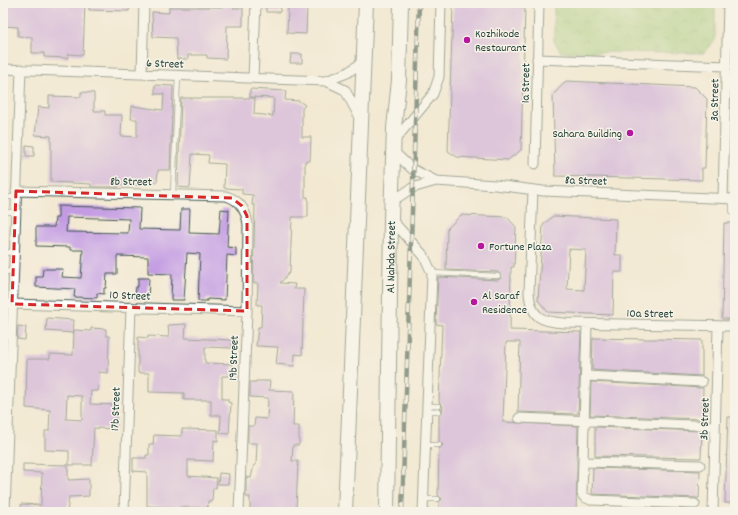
<svg xmlns="http://www.w3.org/2000/svg" width="738" height="515" viewBox="0 0 738 515" font-family="Dekko,sans-serif">
<style>
.park{fill:url(#park-crowns);stroke:#5f8457}
.building{fill:#c39be3;fill-rule:evenodd}
.lines{fill:none;stroke-linecap:round;stroke-linejoin:round}
.lane-casing{stroke:#3f574c;stroke-width:6}
.street-casing{stroke:#3f574c;stroke-width:11}
.primary-casing{stroke:#3f574c;stroke-width:16}
.lane{stroke:#fff;stroke-width:4.5}
.street{stroke:#fff;stroke-width:9}
.primary{stroke:#fff;stroke-width:14}
.rail-casing{stroke:#1f3d34;stroke-width:4.5}
.rail{stroke:#f7f3e8;stroke-width:3;stroke-dasharray:9;stroke-linecap:butt}
.marked{fill:none;stroke:#d62828;stroke-width:3;stroke-dasharray:8 5;stroke-linejoin:round}
.poi-dot{fill:#b5179e;stroke:#f7f3e8;stroke-width:1.5}
.labels{text-anchor:middle;stroke-width:3;stroke-linejoin:round;paint-order:stroke}
.poi-label{font-size:12px;fill:#1f3d34;stroke:#f7f3e8;text-anchor:start}
.street-label{font-size:12px;fill:#1f3d34;stroke:#f7f3e8}
</style>
<defs>
<pattern id="park-crowns" width="20" height="18" patternUnits="userSpaceOnUse"><rect width="20" height="18" fill="#9fcc7a"/><path d="M2 6a3 3 0 1 1 6 0M12 15a3 3 0 1 1 6 0" fill="none" stroke="#81a765"/></pattern>
</defs>
<rect width="100%" height="100%" fill="#f7f3e8"/>
<filter id="ink" filterUnits="userSpaceOnUse"><feTurbulence type="fractalNoise" baseFrequency=".025" numOctaves="2"/><feDisplacementMap in="SourceGraphic" scale="8" xChannelSelector="R" yChannelSelector="G"/><feConvolveMatrix kernelMatrix="1 2 1 2 8 2 1 2 1" color-interpolation-filters="sRGB"/></filter>
<filter id="wash" filterUnits="userSpaceOnUse"><feTurbulence type="fractalNoise" baseFrequency=".012" numOctaves="4" result="noise"/><feDisplacementMap in="SourceGraphic" scale="16" xChannelSelector="R" yChannelSelector="G"/><feGaussianBlur stdDeviation="0.9" result="paint"/><feColorMatrix in="noise" values="0 0 0 0 0 0 0 0 0 0 0 0 0 0 0 0 0 1.4 0 .05"/><feComposite in="paint" operator="in"/></filter>
<g filter="url(#wash)">
<rect width="100%" height="100%" fill="#f3e9d3"/>
<!-- park -->
<path class="park" d="M554,3H715V40L704,53L561,52L554,41Z"/>
<g id="blocks">
<!-- building -->
<path class="building" d="M3,3H85L83,55L68,54V58L44,57V53H32V37L18,36V27L3,26Z
M89,3H130L129,11L89,10Z
M266,3H281L280,12H266Z
M223,4L233,5V8H243V26H227L226,59L207,58V55H188V59H177L176,38L153,37L152,12L169,13V7H223Z
M288,5L307,6L306,34L287,33Z
M453,5L525,7L521,150L508,160L457,157L448,151Z
M291,54H302V63H290Z
M566,81L695,87L707,99L705,168H702V180L555,176L553,95Z
M155,85L173,86L170,170H158L157,182L141,181V185H120L119,187H91V184L51,182V136L35,135L38,107L49,108V96L81,97V92L94,93V111H105V115H122L121,136L137,137V119H131L132,106L163,110L164,94H155Z
M250,89L286,91L285,100L299,101L305,105L302,109V137H311L310,161H305V197H308V217H292L290,272L280,283L295,284L294,289H304L302,355L295,354L294,366L276,364L278,347L256,346L258,327H261L262,305H257L258,283H253L255,205H252L253,195L242,194V189L224,188L225,164L208,163L209,155L192,154L190,188L178,187L181,98H255L254,114L273,116L274,98L250,97Z
M26,145L34,146V156H26Z
M58,206L140,208L139,229L180,230L181,209H190L189,233L219,234L221,209L229,210L227,247L236,248V256L227,255L225,300L207,299V301H198L200,254L187,253L184,300H171L172,274L148,273V257L117,256V274H107L106,288H104V294L97,293V298L74,297L75,289L36,287V277H42L43,269H63L62,277L81,278L83,250H70V247L36,246V227H54L55,218H58ZM67,217L129,219L128,233L66,232Z
M461,215L507,217L516,227L514,267H511L510,330L581,332L578,414L518,412L520,342H506L503,422L578,426L576,512H439V502L442,499L438,495L439,449L443,445L439,441V415L442,413L443,406L439,402L442,325L436,324L438,277L498,280L502,277L498,272L446,270L447,229Z
M553,216L616,219L615,255H622V272H614L613,315L548,312L538,300L543,225ZM569,249L586,250L584,290L567,289Z
M724,223H735V319H722Z
M138,278H149L148,299L135,298L136,287H138Z
M47,318L74,320L73,333L46,331Z
M186,324L185,338L232,340V348L205,347V363L233,364L232,376H222V399H228V402L231,403L229,434L220,433L221,415H211V400H184V393L149,392V373H138V337L148,338V336L169,337L168,325Z
M18,326L26,327L25,340L17,339Z
M91,328L106,329V336H109L108,373L99,372L98,391H91L90,404L116,405V429L94,428L92,465H69V451L45,450V431H49L50,410L26,408L27,359H50V354L73,355L74,330L91,331ZM67,395L82,396V420L66,419Z
M593,338L702,340V376L592,370Z
M256,381H270L269,390L294,391L293,426H299V445H293L292,461H298L296,512H250V497H246V477L251,478L254,465H256L257,443H248V426H254L255,418L267,419L268,398L250,397V382H256Z
M591,382L703,388L702,419L590,415Z
M728,417H735V503H725Z
M595,427L702,431L701,458L595,456Z
M182,429L218,430V441L214,440L213,461L188,460V476L217,478L216,488H213L212,501H208L207,508L180,507V512H171V507L147,506V472L133,471V458H146V455H149V444H153L154,435L182,436Z
M23,464L68,465V480L89,479V496L69,497L67,512H21V504L41,505L42,473L23,472Z
M593,468L700,471L699,498L592,494Z
M219,473L229,474L228,484H218Z"/>
</g>
</g>
<g filter="url(#ink)">
<use href="#blocks" fill-opacity="0" stroke="#3f574c" stroke-width="1"/>
<g class="lines">
<!-- lane casing -->
<g class="lane-casing">
<path id="lane" d="M173,194L178,75
M3,197H16
M732,199V211L735,215
M3,212H15
M3,254L14,251
M432,273L498,276
M3,274L13,269
M427,406H439
M427,411H439
M425,445H439
M423,499H438"/>
</g>
<!-- street casing -->
<g class="street-casing">
<path id="street" d="M537,59L727,66
M3,69L326,81L345,90L359,116
M142,74L144,3
M253,78L256,3
M326,81L347,73L364,61
M394,141L433,94L439,77L441,3
M393,151L412,169L436,181
M535,164L539,3
M533,190L529,293C531,318 542,322 565,323L735,326
M16,191L226,196C240,200 246,210 248,224L247,311L239,512
M723,198L728,3
M391,202L412,188L436,181L495,185L543,191L735,199
M391,219L424,256L432,273L423,512
M12,304L247,311
M587,324L582,494L584,497L591,500L695,504
M586,376L702,382
M519,418L715,426
M583,462L700,465
M5,512L21,69
M124,512L131,307
M713,512L718,326"/>
</g>
<!-- primary casing -->
<g class="primary-casing">
<g id="primary">
<path d="M345,512L366,3"/>
<path id="s1" d="M387,512L391,219L394,128L399,80L401,3"/>
</g>
</g>
<!-- lane -->
<use href="#lane" class="lane"/>
<!-- street -->
<use href="#street" class="street"/>
<!-- primary -->
<use href="#primary" class="primary"/>
<!-- rail casing -->
<g class="rail-casing">
<path id="rail" d="M402,512L419,3"/>
</g>
<!-- rail -->
<use href="#rail" class="rail"/>
</g>
</g>
<!-- marked area -->
<path d="M0 0H738V515H0ZM16,191L232,198L242,206L247,216V311L12,304Z" fill="#f3e9d3" fill-opacity=".55" fill-rule="evenodd"/>
<path class="marked" d="M16,191L232,198L242,206L247,216V311L12,304Z"/>
<!-- markers -->
<g class="poi-dot">
<circle cx="467" cy="40" r="4"/>
<circle cx="630" cy="133" r="4"/>
<circle cx="481" cy="246" r="4"/>
<circle cx="474" cy="302" r="4"/>
</g>
<g class="labels">
<!-- poi labels -->
<g class="poi-label">
<text x="475" y="37">Kozhikode<tspan x="475" dy="14">Restaurant</tspan></text>
<text x="622" y="137" text-anchor="end">Sahara Building</text>
<text x="489" y="250">Fortune Plaza</text>
<text x="482" y="299">Al Saraf<tspan x="482" dy="14">Residence</tspan></text>
</g>
<!-- street labels -->
<g class="street-label">
<text transform="translate(165 63) rotate(2)" y="4">6 Street</text>
<text transform="translate(525 83) rotate(-89)" y="4">1a Street</text>
<text transform="translate(714 100) rotate(-89)" y="4">3a Street</text>
<text transform="translate(586 180) rotate(2)" y="4">8a Street</text>
<text transform="translate(131 181) rotate(1)" y="4">8b Street</text>
<text dy="4" stroke="none"><textPath href="#s1" startOffset="255">Al Nahda Street</textPath></text>
<text transform="translate(130 295) rotate(2)" y="4">10 Street</text>
<text transform="translate(650 313) rotate(1)" y="4">10a Street</text>
<text transform="translate(233 358) rotate(-88)" y="4">19b Street</text>
<text transform="translate(115 409) rotate(-88)" y="4">17b Street</text>
<text transform="translate(704 419) rotate(-88)" y="4">3b Street</text>
</g>
</g>
<!-- margin -->
<rect width="738" height="515" fill="none" stroke="#f7f3e8" stroke-width="16"/>
</svg>
